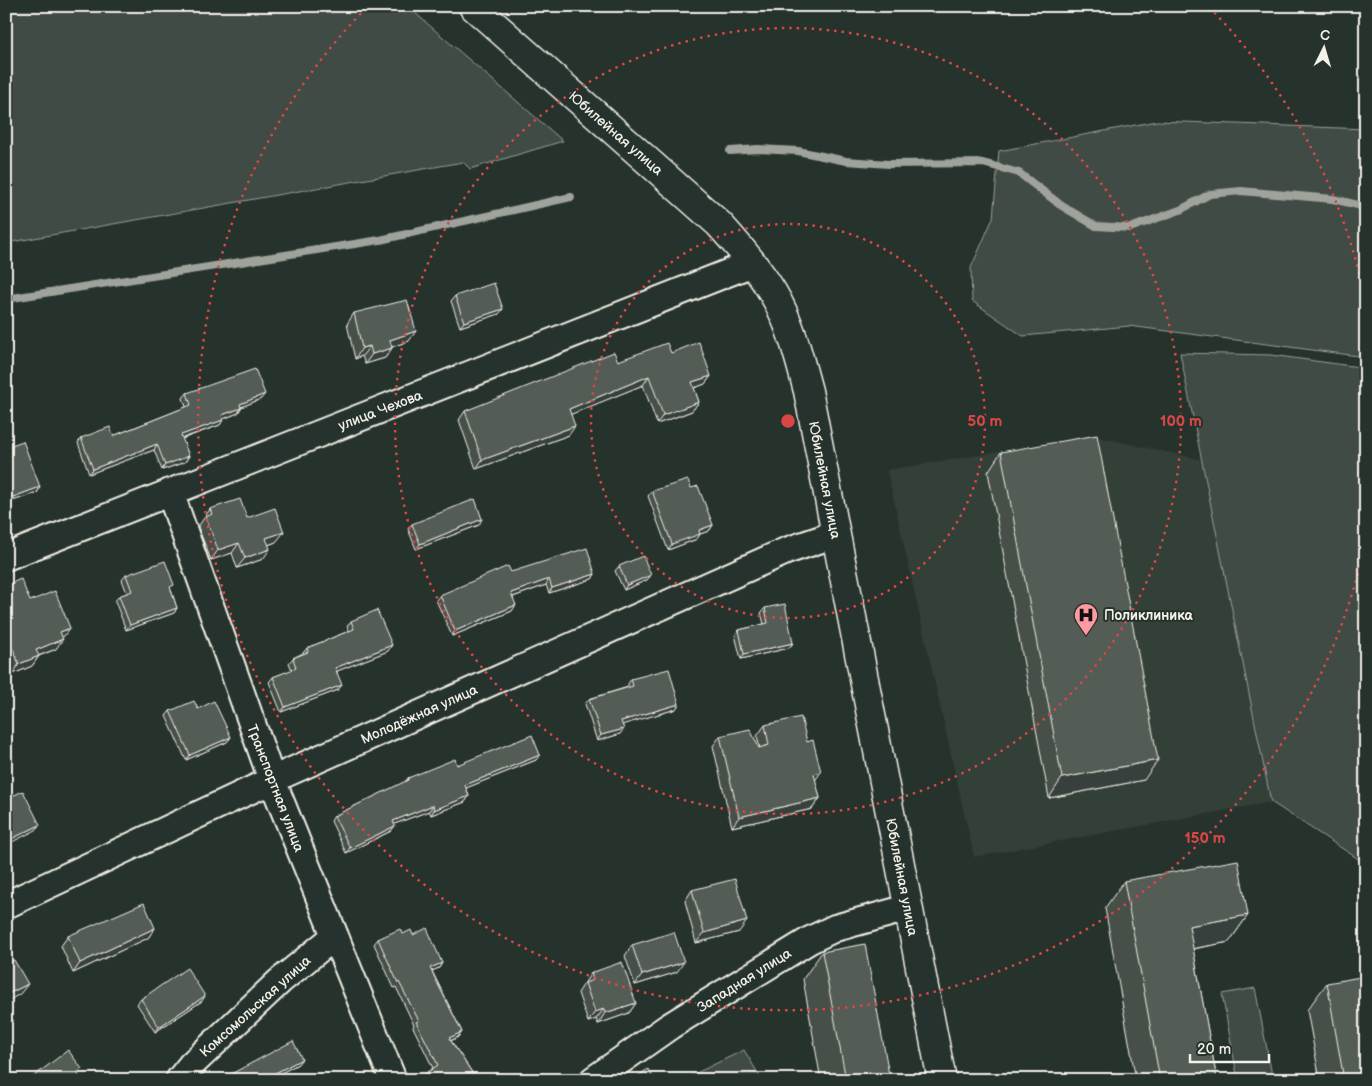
<svg xmlns="http://www.w3.org/2000/svg" width="1372" height="1086" viewBox="0 0 1372 1086" font-family="'Balsamiq Sans',sans-serif">
<style>
.built{fill:#333f39}
.green{fill:#414b45;stroke:#9a9e96}
.lines{fill:none;stroke-linecap:round;stroke-linejoin:round}
.stream{stroke:#9fa39b;stroke-width:8}
.minor-casing{stroke:#f4f1e8;stroke-width:30}
.secondary-casing{stroke:#f4f1e8;stroke-width:31}
.minor{stroke:#26332d;stroke-width:26}
.secondary{stroke:#26332d;stroke-width:28}
.wall{fill:#474f49;stroke:#f4f1e8}
.shaded-wall{fill:#39403c;stroke:#f4f1e8}
.building{fill:#525c55;stroke:#f4f1e8}
.ring{fill:none;stroke:#da4645;stroke-width:2.5;stroke-dasharray:2.5 5}
.labels{text-anchor:middle;stroke-width:4;stroke-linejoin:round;paint-order:stroke}
.street-label{font-size:14px;fill:#f4f1e8;stroke:#26332d}
.poi-label{font-size:14px;font-weight:bold;fill:#f4f1e8;stroke:#26332d;text-anchor:start}
.centre{fill:#da4645;stroke:#26332d;stroke-width:2.5}
.ring-label{font-size:15px;text-anchor:middle;font-weight:bold;fill:#da4645;stroke:#26332d;stroke-width:4;stroke-linejoin:round;paint-order:stroke}
</style>
<rect width="100%" height="100%" fill="#26332d"/>
<filter id="ink" filterUnits="userSpaceOnUse"><feTurbulence type="fractalNoise" baseFrequency=".02" numOctaves="2"/><feDisplacementMap in="SourceGraphic" scale="10" xChannelSelector="R" yChannelSelector="G"/><feConvolveMatrix kernelMatrix="1 2 1 2 8 2 1 2 1" color-interpolation-filters="sRGB"/></filter>
<g filter="url(#ink)">
<!-- built -->
<path class="built" d="M1093,436L1222,464L1271,802L974,857L887,470Z"/>
<!-- green -->
<path class="green" d="M6,6H407L563,141L470,169L463,162L6,243Z
M1157,121L1366,129V357L1129,326L1023,336L972,301L971,268L993,218L999,151Z
M1180,353L1271,355L1366,368V864L1271,802Z
M1255,988L1273,1080H1238L1222,994Z
M744,1050L762,1080L684,1079Z"/>
<g class="lines">
<!-- stream -->
<path class="stream" d="M730,151L758,149L798,151L846,161L889,164L983,163L1019,173L1062,206L1096,226L1130,228L1180,210L1210,194L1241,191L1333,199L1366,207
M6,299L380,240L571,197"/>
<!-- minor casing -->
<g class="minor-casing">
<path id="minor" d="M170,492L272,780L393,1080
M6,557L753,263
M6,905L287,773L786,551L836,534
M179,1080L191,1065L280,981L335,936
M593,1080L670,1026L810,940L835,928L908,908"/>
</g>
<!-- secondary casing -->
<g class="secondary-casing">
<path id="secondary" d="M473,6L719,224C739,246 758,268 773,293C791,323 799,358 808,391L942,1080"/>
</g>
<!-- minor -->
<use href="#minor" class="minor"/>
<!-- secondary -->
<use href="#secondary" class="secondary"/>
</g>
<!-- wall -->
<path class="wall" d="M455,296L499,314L460,327L451,301Z
M354,313L409,341L392,347V348L385,358L365,364L362,356L355,359L347,324Z
M671,353L711,376L705,384L694,388L699,402L692,411L657,424L643,385L571,414L569,435L476,469L459,420L465,411L618,361Z
M187,393L261,399L241,407V408L238,413L223,419L220,425L182,439L189,456L185,462L162,470L154,450L89,474L78,443L81,438L113,436L186,407L183,398Z
M6,447L40,487L37,493L9,502L6,494Z
M1001,452L1144,780L1049,798L988,472Z
M691,488L713,525L709,531L700,534L697,539L668,550L648,496L652,491Z
M210,509L247,518L276,542L268,545L263,559L237,568L232,553L211,560L198,527Z
M412,524L479,525L416,549L408,529Z
M619,566L651,575L647,580L624,590L615,571Z
M511,572L595,574L592,579L549,593L546,585L513,597L512,611L452,636L436,600L440,595Z
M126,575L171,590L177,608L174,613L126,630L115,601L119,596L127,593L122,580Z
M6,585L70,628L62,638L56,649L39,656L32,666L13,674L6,658Z
M765,608L793,643L789,648L741,659L735,635L739,630L764,624L761,613Z
M351,621L388,651L337,671L338,690L281,712L269,682L273,677L292,670L289,663L293,658L303,653L307,648L349,631L347,626Z
M631,679L676,709L623,724L620,734L597,741L585,704L589,699L628,687V684Z
M198,709L231,737L227,742L186,760L166,716L170,711Z
M765,725L815,780L820,798L812,809L732,827L713,746L720,736L759,748H760L757,736Z
M536,760L466,788L469,796L465,802L431,815L429,811L394,824L391,831L346,853L331,821L334,816L405,782L408,778L457,765Z
M1124,881L1248,915L1229,942L1193,949L1217,1080H1136L1105,908Z
M692,890L739,932L696,943L685,901Z
M155,928L148,938L73,973L61,946L68,936Z
M403,934L413,935L442,963L439,968L432,971L462,1032L458,1037L451,1041L477,1080H423L422,1078L426,1073L433,1068L413,1027L414,1025L396,987L394,988L374,944L378,939Z
M632,945L677,972L635,985L625,956Z
M822,952L890,1080H821L803,979Z
M591,973L636,1003L629,1013L598,1024L596,1019L588,1022L578,993Z
M1327,983L1366,1080H1320L1307,1010Z
M141,999L202,1001L155,1032L137,1004Z
M298,1064L268,1080H230L229,1078L233,1073Z"/>
<!-- shaded-wall -->
<path class="shaded-wall" d="M503,309L499,314L460,327L464,322Z
M416,331L409,341L383,350L390,340Z
M370,346L362,356L355,359L362,348Z
M392,348L385,358L365,364L372,354Z
M649,376L643,385L562,418L569,409Z
M711,376L705,384L686,391L692,382Z
M265,394L261,399L236,409L240,404Z
M699,402L692,411L657,424L663,415Z
M241,408L238,413L218,421L222,415Z
M223,420L220,425L177,440L181,435Z
M575,426L569,435L476,469L482,460Z
M157,444L154,450L89,474L93,469Z
M189,456L185,462L162,470L165,465Z
M40,487L37,493L9,502L13,497Z
M482,519L479,525L416,549L420,544Z
M713,525L709,531L700,534L697,539L668,550L672,544L699,530Z
M284,532L276,542L259,548L266,538Z
M239,543L232,553L211,560L218,550Z
M270,549L263,559L237,568L245,558Z
M595,574L592,579L549,593L552,588Z
M651,575L647,580L624,590L627,585Z
M549,579L546,585L507,599L511,593Z
M516,605L512,611L452,636L455,631Z
M177,608L174,613L126,630L130,625Z
M70,628L63,637L53,641L60,632Z
M63,639L56,649L30,659L36,650Z
M793,643L789,648L741,659L744,654Z
M392,645L388,651L332,673L335,668Z
M39,656L32,666L13,674L19,664Z
M342,685L338,690L281,712L285,707Z
M679,704L676,709L618,726L621,721Z
M624,729L620,734L597,741L601,735Z
M231,737L227,742L186,760L190,755Z
M540,755L536,760L461,790L465,785Z
M1158,760L1144,780L1049,798L1062,778Z
M821,772L814,782V774Z
M469,796L465,802L431,815L434,810Z
M820,798L812,809L732,827L739,817Z
M433,805L429,811L389,826L393,821Z
M40,825L36,830L6,845L7,841Z
M395,826L391,831L346,853L350,848Z
M1248,915L1229,942L1170,953L1189,926Z
M747,921L739,932L696,943L704,933Z
M155,928L148,938L73,973L80,963Z
M684,962L677,972L635,985L642,975Z
M442,963L439,968L427,973L430,968Z
M28,984L20,994L6,1002V995Z
M205,996L202,1001L155,1032L159,1027Z
M636,1003L629,1013L598,1024L605,1013Z
M604,1009L596,1019L588,1022L595,1012Z
M462,1032L458,1037L446,1043L449,1038Z
M302,1059L298,1064L268,1080H262Z"/>
<!-- building -->
<path class="building" d="M494,283L503,309L464,322L455,296Z
M407,300L416,331L390,340L392,348L372,354L370,346L362,348L354,313Z
M699,342L711,376L692,382L699,402L663,415L649,376L569,409L575,426L482,460L465,411L614,352L618,361L667,343L671,353Z
M255,369L265,394L240,404L241,408L222,415L223,420L181,435L189,456L165,465L157,444L93,469L81,438L110,427L113,436L191,405L187,393Z
M1097,435L1158,760L1062,778L1001,452Z
M23,441L40,487L13,497L6,479V447Z
M688,480L691,488L698,486L713,525L699,530L700,534L672,544L652,491Z
M240,499L247,518L275,508L284,532L266,538L270,549L245,558L239,543L218,550L206,517L212,514L210,509Z
M475,499L482,519L420,544L412,524Z
M587,548L595,574L552,588L549,579L511,593L516,605L455,631L440,595L508,566L511,572Z
M643,556L651,575L627,585L619,566Z
M165,561L174,585L170,587L177,608L130,625L119,596L132,591L126,575Z
M21,579L30,601L55,591L70,628L60,632L63,639L36,650L39,656L19,664L6,631V585Z
M785,604L793,643L744,654L739,630L768,623L765,608Z
M377,610L392,645L335,668L342,685L285,707L273,677L296,668L293,658L308,652L307,648L354,629L351,621Z
M669,669L679,704L621,721L624,729L601,735L589,699L633,686L631,679Z
M194,701L198,709L214,701L231,737L190,755L170,711Z
M801,717L807,742L813,740L821,772L814,774L820,798L739,817L720,736L750,729L759,748L769,745L765,725Z
M532,735L540,755L465,785L469,796L434,810L433,805L393,821L395,826L350,848L334,816L408,780V778L455,759L457,765Z
M23,791L40,825L7,841L6,799Z
M1238,860L1248,915L1189,926L1217,1080H1160L1124,881Z
M735,879L747,921L704,933L692,890Z
M144,903L155,928L80,963L68,936Z
M427,928L442,963L430,968L462,1032L449,1038L477,1080H430L426,1073L438,1065L416,1022L419,1021L399,982L398,983L378,939L400,929L403,934L411,930L413,935Z
M674,932L684,962L642,975L632,945Z
M865,944L890,1080H846L822,952Z
M14,960L28,984L6,995V964Z
M622,962L636,1003L605,1013L604,1009L595,1012L585,983L593,980L591,973Z
M187,968L205,996L159,1027L141,999Z
M1366,976V1080H1344L1327,983Z
M293,1041L302,1059L262,1080H236L233,1073Z
M68,1050L82,1069L77,1073L82,1080H29Z
M648,1069L655,1080H632Z"/>
</g>
<!-- distance rings -->
<g class="ring">
<circle cx="788" cy="421" r="197"/>
<circle cx="788" cy="421" r="393"/>
<path d="M1365 544A590 590 0 1 1 367 7M1209 7A590 590 0 0 1 1365 298"/>
</g>
<!-- icons -->
<defs>
<g id="hospital-pin" transform="scale(1.25)"><path d="M0 17L-7.5 6A9.5 9.5 0 1 1 7.5 6Z" fill="#ff9aa2" stroke="#26332d"/><path d="M-5-5h3v3.5h4V-5h3V5h-3V1.5h-4V5h-3Z" fill="#111"/></g>
</defs>
<g fill-rule="evenodd">
<use href="#hospital-pin" x="1086" y="615"/>
</g>
<g class="labels">
<!-- street labels -->
<g class="street-label">
<text transform="translate(616 133) rotate(41)" y="5">Юбилейная улица</text>
<text transform="translate(380 410) rotate(-21)" y="5">улица Чехова</text>
<text transform="translate(825 480) rotate(79)" y="5">Юбилейная улица</text>
<text transform="translate(419 714) rotate(-24)" y="5">Молодёжная улица</text>
<text transform="translate(276 788) rotate(69)" y="5">Транспортная улица</text>
<text transform="translate(902 877) rotate(79)" y="5">Юбилейная улица</text>
<text transform="translate(744 980) rotate(-32)" y="5">Западная улица</text>
<text transform="translate(255 1006) rotate(-42)" y="5">Комсомольская улица</text>
</g>
<!-- poi labels -->
<g class="poi-label">
<text x="1104" y="620">Поликлиника</text>
</g>
</g>
<circle cx="788" cy="421" r="8" class="centre"/>
<g class="ring-label">
<text x="985" y="426">50 m</text>
<text x="1181" y="426">100 m</text>
<text x="1205" y="843">150 m</text>
</g>
<!-- margin -->
<rect width="1372" height="1086" fill="none" stroke="#26332d" stroke-width="25"/>
<rect x="12" y="12" width="1347" height="1061" fill="none" stroke="#f4f1e8" stroke-width="2" filter="url(#ink)"/>
<!-- north arrow -->
<g transform="translate(1324 48) rotate(5)" stroke="#26332d" stroke-width="4" paint-order="stroke">
<path d="M0-4L9 19L0 12L-9 19Z" fill="#f4f1e8"/>
<text y="-8" font-size="14" font-weight="bold" text-anchor="middle" fill="#f4f1e8">С</text>
</g>
<!-- scale -->
<path d="M1190 1054v8h79v-8" fill="none" stroke="#f4f1e8" stroke-width="2.5"/>
<text x="1197" y="1054" font-size="15" fill="#f4f1e8" stroke="#26332d" stroke-width="4" paint-order="stroke">20 m</text>
</svg>
